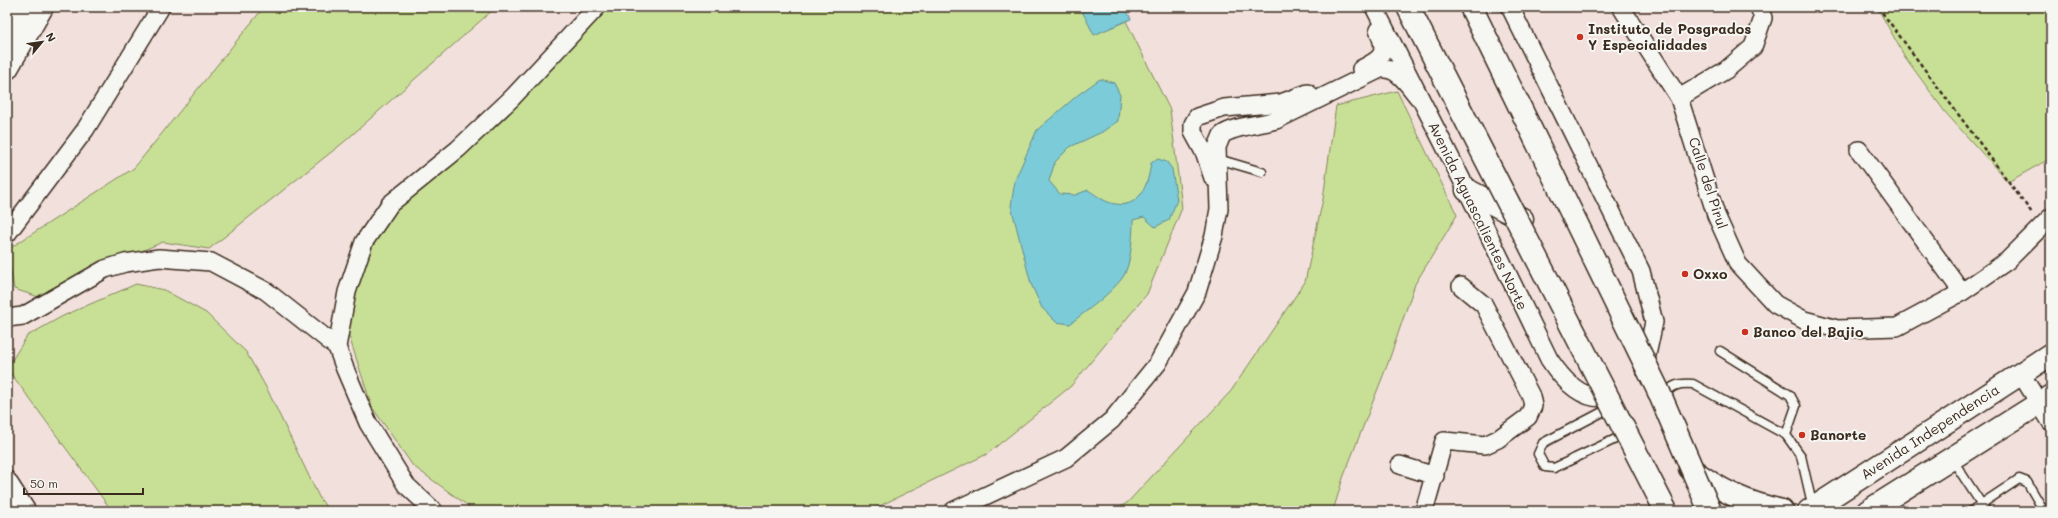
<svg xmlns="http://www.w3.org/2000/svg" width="2058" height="518" viewBox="0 0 2058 518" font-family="Mali,sans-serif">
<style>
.green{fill:#c8e096;stroke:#82855a}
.water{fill:#7ccbd8;stroke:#628b8e}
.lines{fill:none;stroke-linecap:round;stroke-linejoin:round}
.lane-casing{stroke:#3b2a1e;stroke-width:11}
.street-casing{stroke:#3b2a1e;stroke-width:20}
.secondary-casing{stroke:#3b2a1e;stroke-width:25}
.primary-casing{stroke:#3b2a1e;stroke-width:25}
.path{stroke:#3b2a1e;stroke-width:2.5;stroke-dasharray:4 3;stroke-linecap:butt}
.lane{stroke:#f6f6f2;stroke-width:8}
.street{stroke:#f6f6f2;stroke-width:17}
.secondary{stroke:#f6f6f2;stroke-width:22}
.primary{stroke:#f6f6f2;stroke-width:22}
.primary-bridge-casing{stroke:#3b2a1e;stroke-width:25;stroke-linecap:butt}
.primary-bridge{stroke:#f6f6f2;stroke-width:22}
.poi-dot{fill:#c8321e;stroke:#f6f6f2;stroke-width:1.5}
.labels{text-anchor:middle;stroke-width:4;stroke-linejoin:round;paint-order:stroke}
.poi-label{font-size:14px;font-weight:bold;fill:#3b2a1e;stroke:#f6f6f2;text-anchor:start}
.street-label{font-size:14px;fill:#3b2a1e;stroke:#f6f6f2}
</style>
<rect width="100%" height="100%" fill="#f2e0dc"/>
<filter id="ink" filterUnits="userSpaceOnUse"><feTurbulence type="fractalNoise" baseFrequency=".025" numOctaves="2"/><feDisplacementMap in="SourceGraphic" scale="8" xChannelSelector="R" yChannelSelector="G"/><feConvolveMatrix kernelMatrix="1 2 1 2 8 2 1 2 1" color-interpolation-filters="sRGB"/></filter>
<g filter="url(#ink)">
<!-- green -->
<path class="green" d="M264,7H496L344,142L209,249L163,242L100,268L48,300L14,289L7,250L134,168Z
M606,7H1119L1170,110L1182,208L1147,294L1071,386L987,454L869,511H472L467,505L413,466L372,407L348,333L359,264L400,202L542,75Z
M1877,7H2045L2051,15V158L2008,182L1945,112L1905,57Z
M1397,91L1457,215L1415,284L1388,363L1343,478L1333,511H1114L1128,502L1231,391L1305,282L1323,199L1336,106Z
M136,284L164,290L206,313L246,352L267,389L319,497L329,511H112L7,368L27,336L63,316Z"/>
<!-- water -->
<path class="water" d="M1080,7H1125L1131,19L1094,35Z
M1100,79L1114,83L1120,95L1118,121L1102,132L1070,147L1055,162L1049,181L1060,194L1075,195L1088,190C1095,194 1103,201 1111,203C1139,211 1148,186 1151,163L1158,159L1167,162L1172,169L1177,200L1169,220L1155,227L1144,217L1133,220C1133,234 1131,265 1123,277C1111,294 1086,311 1070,324L1056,322L1042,308L1031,284L1011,206L1015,180L1037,130L1079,94Z"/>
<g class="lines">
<!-- lane casing -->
<g class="lane-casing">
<path id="lane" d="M1218,159L1262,172
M1720,351L1790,395L1796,406L1786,435
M1663,396C1672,385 1678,383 1693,384L1786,435L1801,456L1813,508
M1612,407L1543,443L1538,454L1545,467L1554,468L1624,435
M1952,459L1986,511
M1971,511L2019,479L2027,482L2044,511"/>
</g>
<!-- street casing -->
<g class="street-casing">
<path id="street" d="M1374,7L1467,190L1549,359C1562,379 1582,402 1608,397
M1510,7L1641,271L1654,322L1644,369
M1621,7L1679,98L1716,215L1738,264L1775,304L1804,320L1837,329L1897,327L1962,292L2007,261L2051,217
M1361,69C1383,58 1388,54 1378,30
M1679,98L1726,70L1753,47L1763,18L1759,7
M1859,150L1962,292
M1213,178L1205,154L1193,132V124L1197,117L1224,108L1281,103L1308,93
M7,234L85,130L161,7
M7,318L23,316L105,269L125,263L159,258L211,262L266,291L337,347
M2021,374L2051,422
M1400,465L1435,476
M7,480L27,511
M434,511L406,485L368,423L345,369L337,347L347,292L364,242L390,204L458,149L512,98L597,7
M953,511L1066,458L1112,420L1158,363L1197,292L1214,236L1219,209L1217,147L1222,135C1233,126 1260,125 1276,120L1380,69C1397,66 1408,85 1418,97
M1424,511L1444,441L1485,445L1498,439L1528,417L1533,406L1531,396L1484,305L1461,286"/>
</g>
<!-- secondary casing -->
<g class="secondary-casing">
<path id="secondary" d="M7,28L19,7
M7,68L42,7
M1809,511L2051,354
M1868,511L2051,396"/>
</g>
<!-- primary casing -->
<g class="primary-casing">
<path id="primary" d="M1467,190L1522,219
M1690,468C1719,491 1747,503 1782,511"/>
</g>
<!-- path -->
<path class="path" d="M1878,7L2032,213"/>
<!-- lane -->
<use href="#lane" class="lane"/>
<!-- street -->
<use href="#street" class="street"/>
<!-- secondary -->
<use href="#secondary" class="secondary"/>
<!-- primary -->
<use href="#primary" class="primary"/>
<!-- primary-bridge casing -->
<g class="primary-bridge-casing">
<path id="primary-bridge" d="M1408,7L1666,511
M1471,7L1658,390L1710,511"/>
</g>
<!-- primary-bridge -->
<use href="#primary-bridge" class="primary-bridge"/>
</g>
</g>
<!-- markers -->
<g class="poi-dot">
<circle cx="1580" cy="37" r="4"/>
<circle cx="1685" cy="274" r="4"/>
<circle cx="1745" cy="332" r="4"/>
<circle cx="1802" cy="435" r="4"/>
</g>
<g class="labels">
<!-- poi labels -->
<g class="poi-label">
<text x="1588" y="34">Instituto de Posgrados<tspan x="1588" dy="16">Y Especialidades</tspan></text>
<text x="1693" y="279">Oxxo</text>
<text x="1753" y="337">Banco del Bajio</text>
<text x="1810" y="440">Banorte</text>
</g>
<!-- street labels -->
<g class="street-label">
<text transform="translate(1708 183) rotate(72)" y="5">Calle del Pirul</text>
<text transform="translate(1478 216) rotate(64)" y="5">Avenida Aguascalientes Norte</text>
<text transform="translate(1930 432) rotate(-33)" y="5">Avenida Independencia</text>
</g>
</g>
<!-- margin -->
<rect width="2058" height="518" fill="none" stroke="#f6f6f2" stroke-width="24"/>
<rect x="12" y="12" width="2034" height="494" fill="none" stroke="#3b2a1e" stroke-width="1.5" filter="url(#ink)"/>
<!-- north arrow -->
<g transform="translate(42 42) rotate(61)" stroke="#f6f6f2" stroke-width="3" paint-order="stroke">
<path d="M0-3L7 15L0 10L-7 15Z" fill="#3b2a1e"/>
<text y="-6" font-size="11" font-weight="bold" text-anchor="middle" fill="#3b2a1e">N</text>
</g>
<!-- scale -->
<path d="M24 488v6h119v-6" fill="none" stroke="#3b2a1e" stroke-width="2"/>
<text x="30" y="488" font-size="12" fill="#3b2a1e" stroke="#f6f6f2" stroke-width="3" paint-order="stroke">50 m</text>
</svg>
